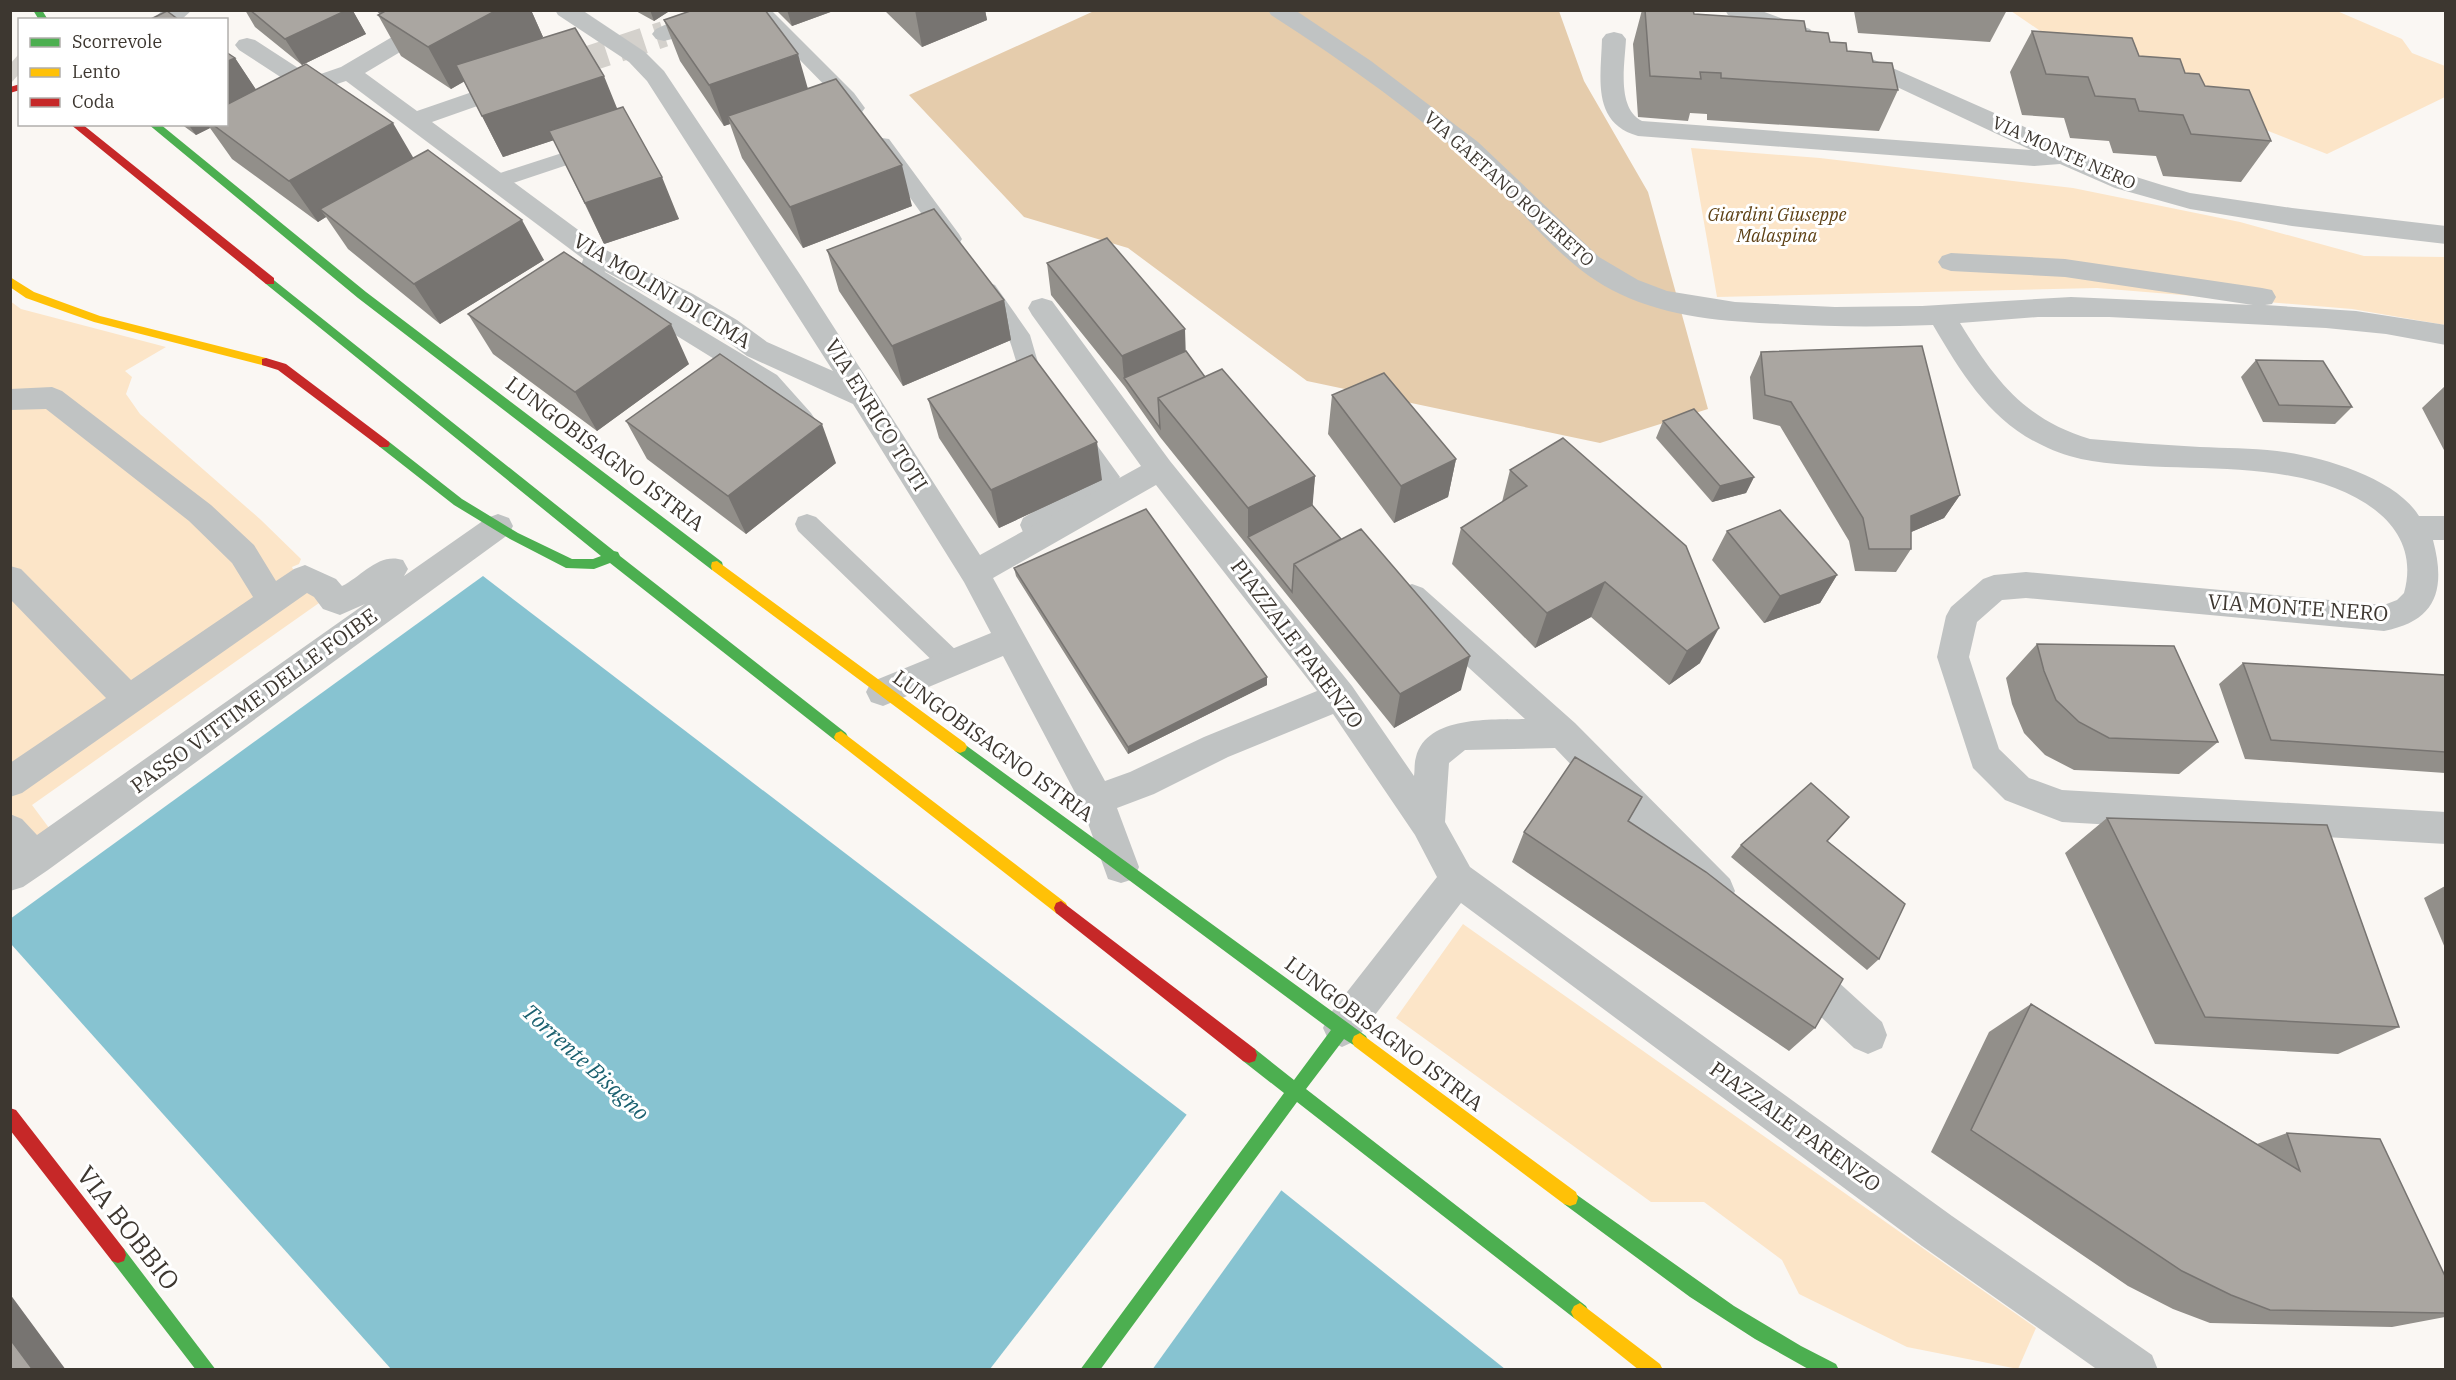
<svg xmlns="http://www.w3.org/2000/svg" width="2456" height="1380" viewBox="0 0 2456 1380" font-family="'IBM Plex Serif',serif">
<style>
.green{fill:#fce5c8}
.forest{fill:#e5ccac}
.water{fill:#87c3d1}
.pier{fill:#faf7f3}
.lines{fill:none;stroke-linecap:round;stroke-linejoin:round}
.street-tunnel{stroke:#d4d1cc;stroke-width:26;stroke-dasharray:26 13;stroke-linecap:butt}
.primary-tunnel{stroke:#d4d1cc;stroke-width:26;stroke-dasharray:26 13;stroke-linecap:butt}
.lane{fill:#c0c3c3;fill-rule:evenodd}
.street{fill:#c0c3c3;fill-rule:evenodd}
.fast{fill:#4caf50;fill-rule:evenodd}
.slow{fill:#ffc107;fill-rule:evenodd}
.jam{fill:#c62828;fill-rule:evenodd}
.wall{fill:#928f8a}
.shaded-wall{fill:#777471}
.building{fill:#aaa6a1;stroke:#777471;stroke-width:1.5}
.labels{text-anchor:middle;stroke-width:6;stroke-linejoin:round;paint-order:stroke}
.far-street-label{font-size:18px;fill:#3d3730;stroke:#fff}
.far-park-label{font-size:18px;font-style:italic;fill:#5d4014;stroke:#fff}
.street-label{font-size:21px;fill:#3d3730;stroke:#fff}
.water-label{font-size:22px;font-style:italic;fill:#1a606f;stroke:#fff}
.near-street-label{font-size:26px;fill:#3d3730;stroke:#fff}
</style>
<rect width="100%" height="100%" fill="#faf7f3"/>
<!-- green -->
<path class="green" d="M2011,11H2337L2402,39L2412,53L2445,66V97L2327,154L2077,56Z
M1691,148L1820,158L2073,188L2240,222L2364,256L2445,257V325L2352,309L2097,288L1717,297Z
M10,301L21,309L166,347L125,371L132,377L126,394L140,414L261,520L301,559L299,564L292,567L303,591L312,589L319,603L32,805L58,840L10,870Z
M1463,924L2036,1328L2018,1369L1907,1347L1799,1294L1782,1260L1704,1202H1651L1396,1018Z"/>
<!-- forest -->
<path class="forest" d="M1094,11H1559L1584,81L1648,192L1708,409L1600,443L1307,381L1128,248L1024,217L909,95Z"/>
<!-- water -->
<path class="water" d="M483,576L1187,1115L1505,1369H391L11,944L10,919Z"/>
<!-- pier -->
<path class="pier" d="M1188,1113L1283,1188L1152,1370L990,1369Z"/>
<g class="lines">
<!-- street-tunnel -->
<path class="street-tunnel" d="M582,61L664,34"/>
<!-- primary-tunnel -->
<path class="primary-tunnel" d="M10,64L20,73"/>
<!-- lane -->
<path class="lane" d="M751,10H771L854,93L865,108L862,112C850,115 847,111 840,101Z
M882,138L889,139L959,234L962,239L959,244L951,246L943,244L872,144L875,139Z
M596,142L603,143L606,148L603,153L495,189L488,187L485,182L488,177Z
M595,248L603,250L606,255L603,265L605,272L777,375L811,413L815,419L811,425C789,432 776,402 762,388C756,383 748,379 742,375C729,385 717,399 701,394L697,388L701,382L724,365L588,281L581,265L587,250Z
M987,282L995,285L1030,335L1039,366L1055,388L1051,394C1021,403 1017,356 1008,337C1001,320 985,306 976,290L979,285Z
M1078,427L1086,430L1120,477L1109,492L1041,532L1032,535L1023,532L1020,525L1023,518L1094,476L1066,436L1070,430Z
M807,514L816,517L960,654L964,662L960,670L951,673L942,670L798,531L795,524L798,517Z"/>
<!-- street -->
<path class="street" d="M163,10H192L181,20H152Z
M555,10H582L645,52L664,71L801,276L980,555L1141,466L1032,315L1028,308L1032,301L1042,298L1052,301L1170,461L1352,686L1414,776C1415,770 1414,763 1416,757C1427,715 1492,720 1525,719L1401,606L1396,597L1401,588L1412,584L1423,588L1575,723L1730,879L1735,891L1730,903L1717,908L1704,903L1555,748L1465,750L1449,763L1445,822L1470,867L1952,1216L2152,1355L2158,1370L2095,1368L1922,1246L1461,903L1355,1041L1342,1047L1329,1041L1323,1028L1329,1015L1437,877L1415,835L1333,714L1228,757L1154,794L1117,808L1139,867L1134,879L1121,883L1108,879L1081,804L1003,656L883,706L871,702L866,692L871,682L991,633L964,582L853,404L747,356L717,334L673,308L586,261L346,81L310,93L302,91L239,50L235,45L239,40L247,38L255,40L312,77L341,67L426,17L434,15L442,17L445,22L442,27L365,73L417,111L507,80L515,78L523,80L527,85L523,90L432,122L604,249L693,294L737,320L767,342L833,371L647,81L629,62L558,15ZM1156,485L1317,691L1204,737L1130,772L1105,781L993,578Z
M697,10H728L725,15L672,39L664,41L656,39L652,34L656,29Z
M1268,10H1295L1371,61L1478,142L1599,257L1638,280L1667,291L1735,302L1835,307L1922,306L2071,297L2253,305L2065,277L1951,271L1942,268L1938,262L1942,256L1951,253L2065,259L2262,288L2272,290L2276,297L2272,304L2265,305L2356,311L2446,325V345L2386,334L2326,328L2109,317H2038L1960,323C1995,380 2024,419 2090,439C2126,442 2163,445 2200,447C2225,448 2251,448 2277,451C2320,456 2395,477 2419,516H2446V540H2433C2446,589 2437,621 2384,631L2026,598L2002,600L1977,622L1969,657L1999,749L2029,778L2062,790L2446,812V844L2062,822L2005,800L1973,768L1937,657L1946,616L1951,607L1983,579L1994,575L2026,572L2384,605L2397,600L2404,593C2424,521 2349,486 2291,476C2226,464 2158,471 2092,461C2078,459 2061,454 2048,448C1992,424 1963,376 1933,325C1883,327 1834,327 1784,324C1728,322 1671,318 1620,294C1564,268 1528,216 1485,175C1419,115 1346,63 1271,15Z
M1725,10H1759L1810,29L1814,34L1810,39L1802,41L1794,39L1728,15Z
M1614,32L1622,34L1626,39C1625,63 1616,108 1642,121L2031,150L1846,63L1842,58L1846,53L1854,51L2008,119L2074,151L2133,176L2162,185L2190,193L2292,208L2446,226V244L2292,226L2190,209L2115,188L2060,164L2034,166L1638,136C1591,123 1601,77 1602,39L1606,34Z
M52,387L62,391L211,505L254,545L276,581L294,569L305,565L336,579L342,586C362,576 379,552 403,560L408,569L404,576L487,518L498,514L509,518L513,526L509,534L48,870L23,887L10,891V814L22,819L37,835L365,604L340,615L323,609L314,597L307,593L22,793L10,797V763L106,698L10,599V566L21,569L131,680L253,597L232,563L189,521L46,409L10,410V389Z
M1799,953L1812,958L1882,1022L1887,1035L1882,1048L1868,1054L1854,1048L1786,984L1780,971L1786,958Z"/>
<!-- fast -->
<path class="fast" d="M33,10H42L48,20H39Z
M148,124H160L366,292L722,562L723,566L722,570H712L358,298Z
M270,277L614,551L618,552L620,556L846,733L848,737L846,741L841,743L836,741L610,563L594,569L566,568L510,539L454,505L380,447L378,444L380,441H388L462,499L518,533L572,559H593L601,556L266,284L265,281Z
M960,741L1366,1036L1368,1041L1366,1046L1360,1049L1344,1039L1306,1089L1586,1306L1589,1312L1586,1318L1580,1321L1574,1318L1297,1102L1100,1370H1080L1284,1093L1243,1061L1241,1055L1243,1049L1249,1047L1255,1049L1294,1080L1331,1030L955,751L953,747L955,743Z
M1570,1190L1734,1306L1801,1346L1836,1364L1839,1370H1810L1755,1339L1690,1297L1564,1204L1562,1198L1564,1192Z
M118,1247L124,1249L216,1370H196L112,1261L110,1255L112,1249Z"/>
<!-- slow -->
<path class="slow" d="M10,277L34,292L100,316L266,358L272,362L266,366L94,322L26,298L10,287Z
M717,561L965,743L967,747L965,751L960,753L955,751L712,570L711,566L712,562Z
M841,731L1066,903L1068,908L1066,913L1061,915L1056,913L836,741L834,737L836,733Z
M1360,1033L1576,1192L1578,1198L1576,1204L1570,1206L1564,1204L1354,1046L1352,1041L1354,1036Z
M1580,1303L1660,1364L1663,1370H1639L1574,1318L1571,1312L1574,1306Z"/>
<!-- jam -->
<path class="jam" d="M20,84V90L10,93V87Z
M70,124H82L274,278V284H266Z
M266,358L286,364L388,441L390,444L388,447H380L278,370L262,365V359Z
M1061,901L1255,1049L1257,1055L1255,1061L1249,1063L1243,1061L1056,913L1054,908L1056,903Z
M10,1108L16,1110L124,1249L126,1255L124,1261L118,1263L112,1261L10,1130Z"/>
</g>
<!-- wall -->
<path class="wall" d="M245,10H354L353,11L366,34L302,65L255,27Z
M375,10H531L543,37L541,39L618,109L679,219L604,244L554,140L503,157L464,81L451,89L401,56L378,15L380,14Z
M634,10H671L654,21Z
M776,10H836L792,26Z
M884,10H985L987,20L922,47Z
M1642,10H1693L1694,14L1806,31L1830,42L1847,51L1873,62L1898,90L1879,131L1707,120V114L1690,113L1688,121L1638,117L1633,44Z
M1848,10H2007L1990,42L1858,33L1854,11Z
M664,20L808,88L912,206L803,248L742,158L730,124L724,126L680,61Z
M2032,31L2139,56L2185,73L2205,86L2271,141L2241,182L2163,176L2156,156L2113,153L2109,141L2070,138L2064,118L2022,115L2010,72Z
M235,58L256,90L413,158L544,260L440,324L348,249L326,217L318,222L232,159L210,128L196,135L181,124H226Z
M827,250L1004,300L1011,340L903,386L839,291Z
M1047,263L1186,351L1205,377L1315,476L1312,505L1461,690L1394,728L1160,437L1125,387L1051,295Z
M468,314L689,364L597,431L493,354Z
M1761,352L1960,495L1944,518L1911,532V549L1896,572L1855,571L1849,541L1780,426L1753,419L1750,377Z
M2256,360L2352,407L2335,424L2263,422L2241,377Z
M2445,386V452L2422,408Z
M1332,395L1456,459L1448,497L1394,523L1328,434Z
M928,399L1102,480L999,528L939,438Z
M626,421L836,463L746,534L647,459Z
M1663,421L1754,477L1746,493L1712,502L1656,438Z
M1563,438L1700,663L1669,685L1591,617L1535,648L1452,564L1461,528L1502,502L1510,470Z
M1727,531L1837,575L1820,603L1764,623L1712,560Z
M1014,568L1267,677V685L1128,754L1016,576Z
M2037,644L2218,742L2179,774L2074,770L2045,755L2024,733L2012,704L2006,678Z
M2243,663L2445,675V773L2245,759L2219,684Z
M1642,797L1628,822L1815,1028L1789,1051L1512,862L1524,832Z
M2107,818L2399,1027L2338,1054L2155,1044L2065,853Z
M1838,830L1827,841L1879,959L1867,970L1731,857L1741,845Z
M2445,886V948L2424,898Z
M2031,1004L2257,1144L2287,1133L2445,1276V1317L2392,1327L2210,1323L2173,1309L2128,1286L1931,1152L1989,1032Z"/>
<!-- shaded-wall -->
<path class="shaded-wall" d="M340,10H354L353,11L366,34L302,65L285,39Z
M497,10H531L543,37L451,89L428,47Z
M650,10H671L654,21Z
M787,10H836L792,26Z
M915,10H985L987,20L922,47Z
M798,54L810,96L728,116L730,124L724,126L709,85Z
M235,58L263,100L226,119V62Z
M604,76L621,118L503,157L482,116Z
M393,123L417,164L320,209L326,217L318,222L289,181Z
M188,124H207L210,128L196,135Z
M902,165L912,206L803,248L790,207Z
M662,177L679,219L604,244L585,203Z
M522,220L544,260L440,324L414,284Z
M1004,300L1011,340L903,386L892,346Z
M671,324L689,364L597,431L575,392Z
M1185,329L1186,360L1124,378L1122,356Z
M822,424L836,463L746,534L728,496Z
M1097,442L1102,480L999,528L991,490Z
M1456,459L1448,497L1394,523L1401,486Z
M1315,476L1312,513L1248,537V508Z
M1754,477L1746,493L1712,502L1720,486Z
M1960,495L1944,518L1895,539L1911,516Z
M1837,575L1820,603L1764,623L1780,596Z
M1605,582L1591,617L1535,648L1547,613Z
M1719,628L1700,663L1669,685L1687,651Z
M1470,656L1461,690L1394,728L1400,694Z
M1267,677V685L1128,754V747Z
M10,1294L66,1370H33L10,1339Z"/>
<!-- building -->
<path class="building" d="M250,10H347L285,39Z
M387,10H497L428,47L378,15Z
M693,10H765L798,54L709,85L664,20Z
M1645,10H1693L1694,14L1804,21L1806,31L1828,33L1830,42L1846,43L1847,51L1871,53L1873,62L1892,63L1898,90L1721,78V73L1700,72L1701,79L1650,76Z
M167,11L179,20H149Z
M575,28L604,76L482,116L456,65Z
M2032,31L2132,38L2139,56L2180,59L2185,73L2199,74L2205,86L2249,90L2271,141L2191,134L2183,115L2139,111L2135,99L2095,96L2088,77L2046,74Z
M226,52L235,58L226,62Z
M306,64L393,123L289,181L212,124H226V105Z
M836,79L902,165L790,207L728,116Z
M623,107L662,177L585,203L549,131Z
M428,150L522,220L414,284L320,209Z
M934,209L1004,300L892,346L827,250Z
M1107,238L1185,329L1122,356L1047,263Z
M564,252L671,324L575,392L468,314Z
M1922,346L1960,495L1911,516V549H1869L1863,518L1791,402L1765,395L1761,352Z
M1186,351L1205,377L1158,398L1160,428L1124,378Z
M720,354L822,424L728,496L626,421Z
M1032,355L1097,442L991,490L928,399Z
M2256,360L2323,361L2352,407L2279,405Z
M1222,369L1315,476L1248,508L1158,398Z
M1384,373L1456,459L1401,486L1332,395Z
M1694,409L1754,477L1720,486L1663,421Z
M1563,438L1686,546L1719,628L1687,651L1605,582L1547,613L1461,528L1527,486L1510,470Z
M1312,505L1341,539L1294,564L1292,592L1248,537Z
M1146,509L1267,677L1128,747L1014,568Z
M1780,510L1837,575L1780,596L1727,531Z
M1361,529L1470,656L1400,694L1294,564Z
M2037,644L2174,646L2218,742L2109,738L2079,722L2056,700L2044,671Z
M2243,663L2445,675V752L2271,740Z
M1575,757L1642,797L1628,821L1706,872L1843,979L1815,1028L1524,832Z
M1811,783L1849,817L1827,841L1905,904L1879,959L1741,845Z
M2107,818L2327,825L2399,1027L2205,1017Z
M2031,1004L2300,1171L2287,1133L2380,1139L2445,1276V1313L2270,1310L2231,1295L2182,1271L1971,1130Z
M10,1339L33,1370H10Z"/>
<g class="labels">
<!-- far-street labels -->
<g class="far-street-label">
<text transform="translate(2064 153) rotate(24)" y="6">VIA MONTE NERO</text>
<text transform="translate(1509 189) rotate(42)" y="6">VIA GAETANO ROVERETO</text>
</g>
<!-- far-park labels -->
<g class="far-park-label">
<text x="1777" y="221">Giardini Giuseppe<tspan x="1777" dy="21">Malaspina</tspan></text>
</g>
<!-- street labels -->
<g class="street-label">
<text transform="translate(662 291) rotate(31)" y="7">VIA MOLINI DI CIMA</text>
<text transform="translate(876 415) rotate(58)" y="7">VIA ENRICO TOTI</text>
<text transform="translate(605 454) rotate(37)" y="7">LUNGOBISAGNO ISTRIA</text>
<text transform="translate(2298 608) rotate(4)" y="7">VIA MONTE NERO</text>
<text transform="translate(1297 644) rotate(53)" y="7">PIAZZALE PARENZO</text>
<text transform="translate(254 701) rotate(-36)" y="7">PASSO VITTIME DELLE FOIBE</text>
<text transform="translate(993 746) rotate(36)" y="7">LUNGOBISAGNO ISTRIA</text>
<text transform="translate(1384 1034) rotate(37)" y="7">LUNGOBISAGNO ISTRIA</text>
<text transform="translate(1795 1127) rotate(36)" y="7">PIAZZALE PARENZO</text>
</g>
<!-- water labels -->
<g class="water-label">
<text transform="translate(586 1062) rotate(42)" y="8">Torrente Bisagno</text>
</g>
<!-- near-street labels -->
<g class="near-street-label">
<text transform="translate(128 1228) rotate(52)" y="9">VIA BOBBIO</text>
</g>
</g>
<!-- border -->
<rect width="2456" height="1380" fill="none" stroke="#3d3730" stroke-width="24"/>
<!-- legend -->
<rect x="18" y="18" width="210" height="108" fill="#ffffff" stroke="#b1afac" stroke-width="1.5"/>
<rect x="30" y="38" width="30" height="9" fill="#4caf50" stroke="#b1afac" stroke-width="1.5"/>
<text x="72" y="48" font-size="18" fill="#3d3730">Scorrevole</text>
<rect x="30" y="68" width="30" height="9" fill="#ffc107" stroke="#b1afac" stroke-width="1.5"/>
<text x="72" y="78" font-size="18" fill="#3d3730">Lento</text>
<rect x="30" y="98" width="30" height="9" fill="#c62828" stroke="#b1afac" stroke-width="1.5"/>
<text x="72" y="108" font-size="18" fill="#3d3730">Coda</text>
</svg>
